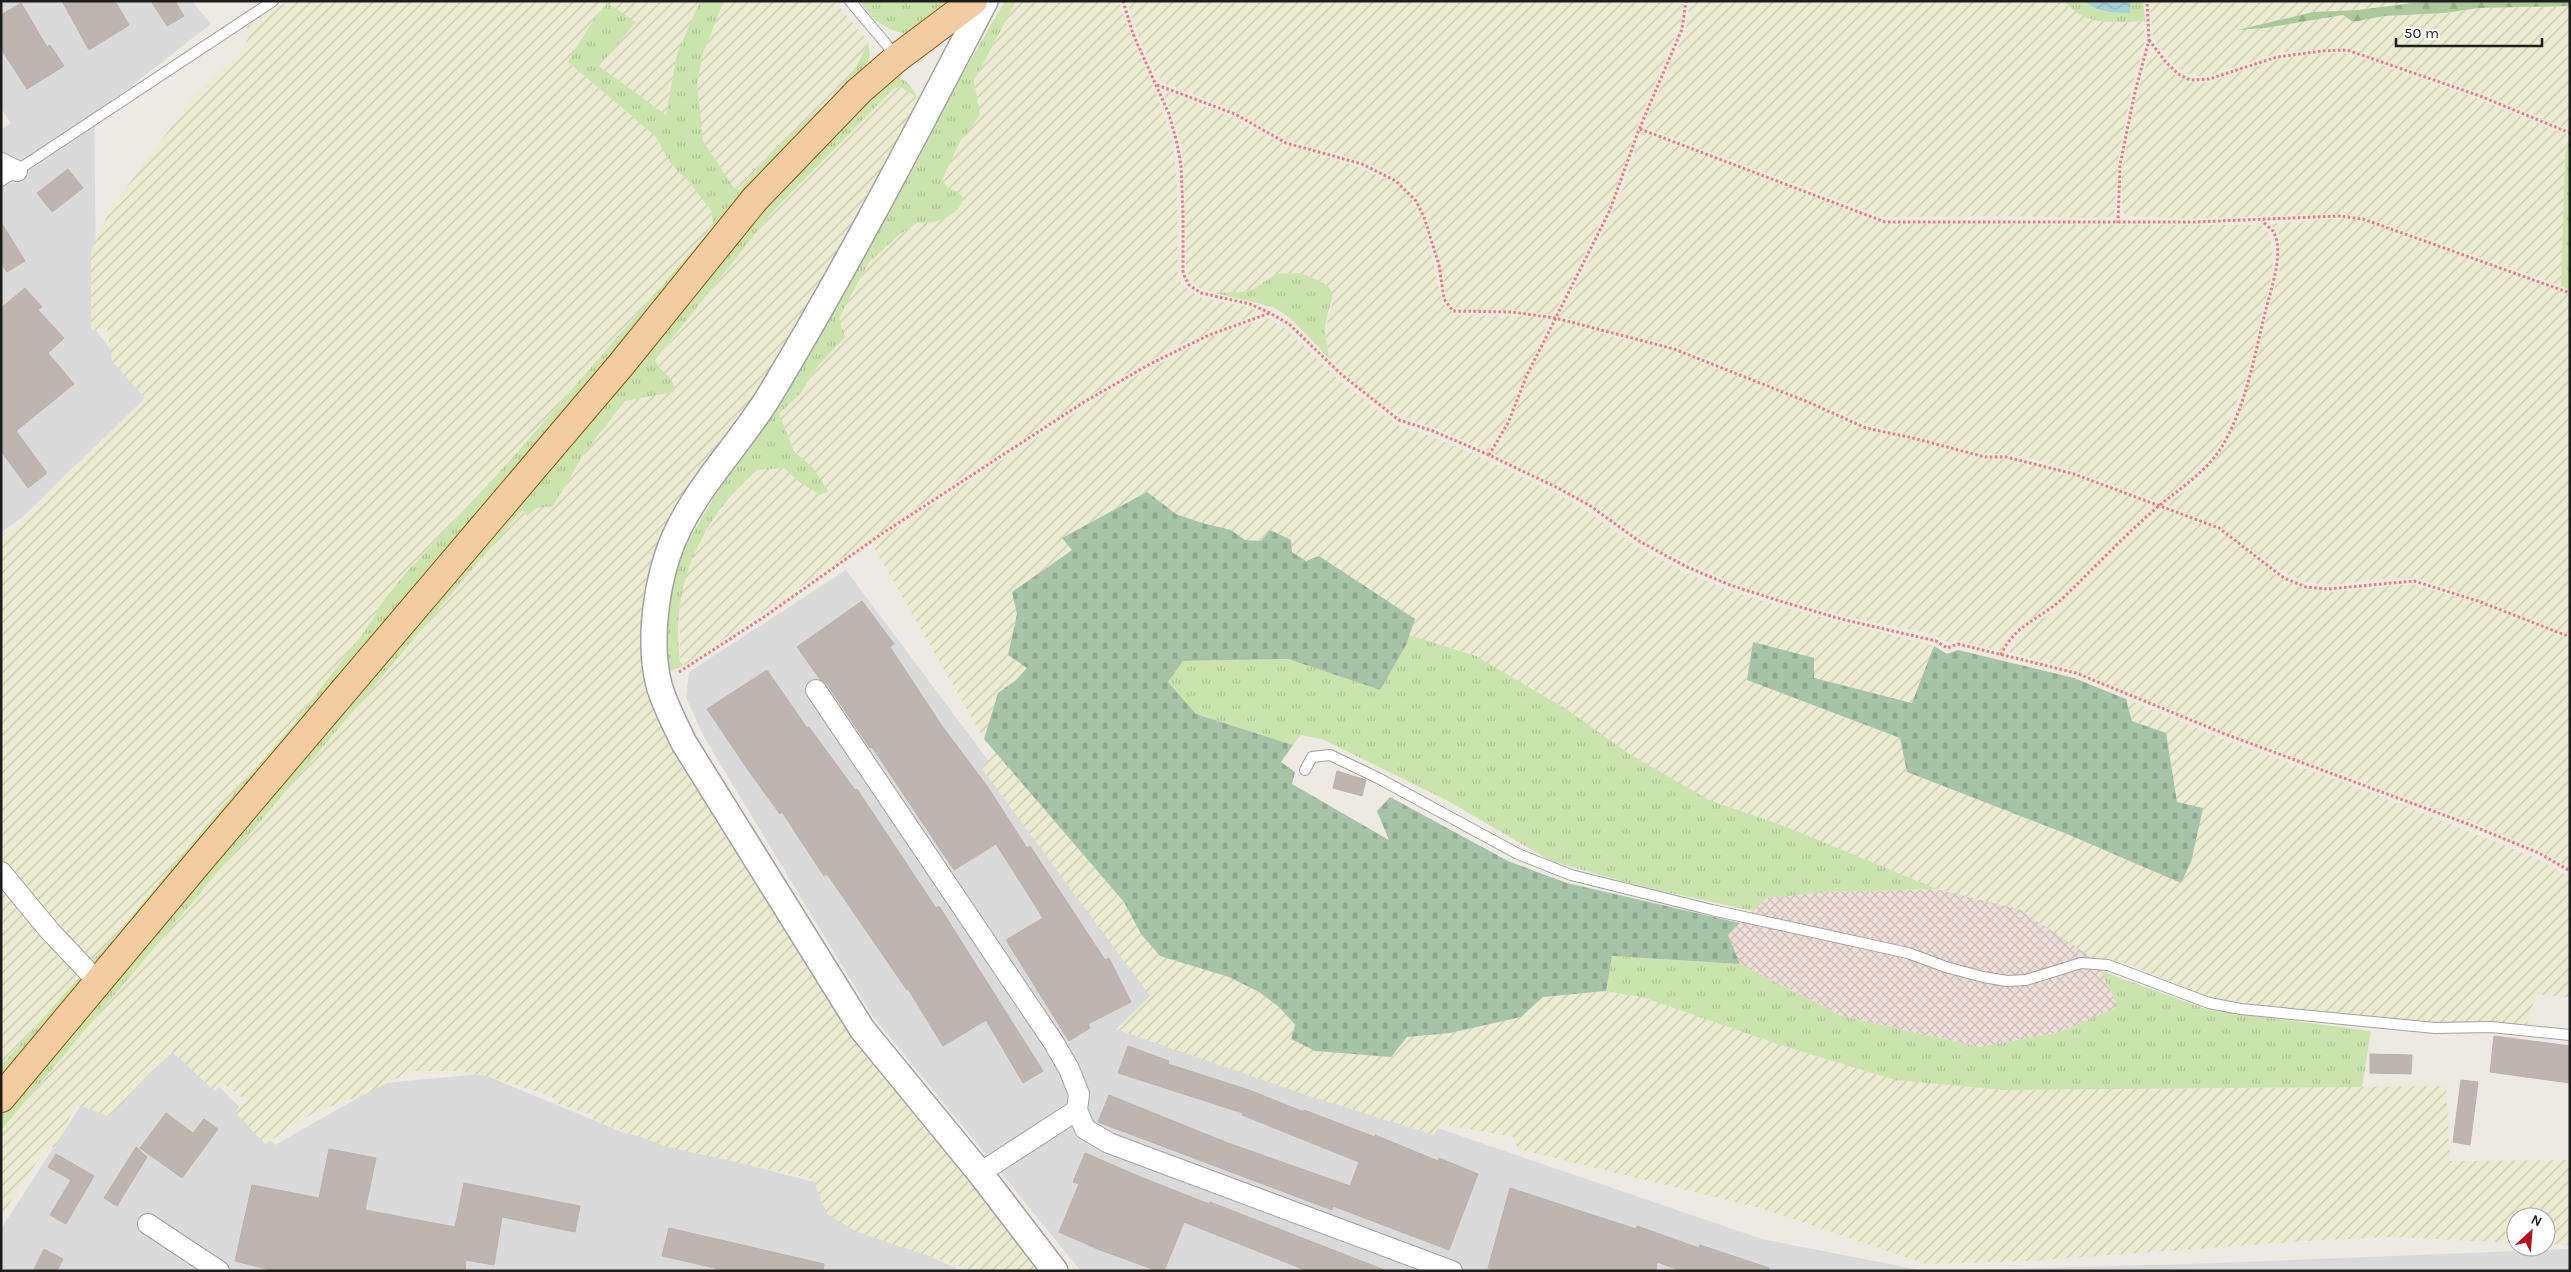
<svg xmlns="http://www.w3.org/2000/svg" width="2571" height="1272" viewBox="0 0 2571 1272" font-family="Karla,sans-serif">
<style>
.residential{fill:#dbdada}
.military{fill:url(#military-cross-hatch)}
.farmland{fill:url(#farmland-furrows)}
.grass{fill:url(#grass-tufts)}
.forest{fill:url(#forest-firs)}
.cemetery{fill:url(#cemetery-stones)}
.water{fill:url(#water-waves)}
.building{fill:#beb5b1;stroke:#beb0a7}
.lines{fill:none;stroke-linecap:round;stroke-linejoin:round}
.service-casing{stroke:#a1a1a1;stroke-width:12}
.minor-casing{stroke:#a1a1a1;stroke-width:22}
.tertiary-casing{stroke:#a1a1a1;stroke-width:28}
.primary-casing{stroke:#8a590c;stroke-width:30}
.path{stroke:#ee7a74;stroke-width:3;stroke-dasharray:2.5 2.5;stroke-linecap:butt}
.service{stroke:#fff;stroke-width:10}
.minor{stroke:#fff;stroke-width:20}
.tertiary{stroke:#fff;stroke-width:25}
.primary{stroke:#f4cca2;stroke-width:28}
</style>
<defs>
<pattern id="military-cross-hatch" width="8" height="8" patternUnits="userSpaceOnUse" patternTransform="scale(1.25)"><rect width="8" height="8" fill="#eeddd8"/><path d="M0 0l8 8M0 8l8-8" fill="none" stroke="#ccbdb9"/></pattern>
<pattern id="farmland-furrows" width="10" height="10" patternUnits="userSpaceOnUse" patternTransform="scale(1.25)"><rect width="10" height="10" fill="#eaebd0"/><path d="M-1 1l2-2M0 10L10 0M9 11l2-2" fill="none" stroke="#c8c9b2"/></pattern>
<pattern id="grass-tufts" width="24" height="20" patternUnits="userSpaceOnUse" patternTransform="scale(1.25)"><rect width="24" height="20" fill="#cbe4ad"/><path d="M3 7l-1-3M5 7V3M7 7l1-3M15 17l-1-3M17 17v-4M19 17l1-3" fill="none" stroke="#aec394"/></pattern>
<pattern id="forest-firs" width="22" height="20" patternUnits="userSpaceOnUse" patternTransform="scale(1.25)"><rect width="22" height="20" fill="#acc99c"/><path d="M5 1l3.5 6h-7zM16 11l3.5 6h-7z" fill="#94ac86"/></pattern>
<pattern id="cemetery-stones" width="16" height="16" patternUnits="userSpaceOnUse" patternTransform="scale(1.25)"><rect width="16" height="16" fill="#a7c4a9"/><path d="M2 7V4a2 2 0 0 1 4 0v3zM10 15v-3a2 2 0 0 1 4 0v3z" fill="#8fa891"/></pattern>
<pattern id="water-waves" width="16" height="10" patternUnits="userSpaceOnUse" patternTransform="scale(1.25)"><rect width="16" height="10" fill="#a7d0d8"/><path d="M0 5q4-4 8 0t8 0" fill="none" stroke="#8fb2b9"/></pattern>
</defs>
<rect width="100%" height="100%" fill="#edeae4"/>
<!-- residential -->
<path class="residential" d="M1,1H192L211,24L94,115L97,332L147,396L23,517L1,532V130L11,123L1,108Z
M846,570L1161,992L1162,1034L1762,1239L1925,1271L2191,1264L2570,1249V1271H1081L872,1015L704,737L686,697L689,672Z
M180,1045L275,1145L384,1083L482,1074L622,1132L814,1182L842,1217L962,1271H1V1229L83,1102L111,1109Z"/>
<!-- military -->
<path class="military" d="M1937,889L2019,909L2096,960L2119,1007L2060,1032L1979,1047L1842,1016L1740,964L1728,935L1766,898L1826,892Z"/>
<!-- farmland -->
<path class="farmland" d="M288,1H700L677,54L666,116L599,66L607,3L590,25L568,62L655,136L671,164L691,184L712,212L713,227L514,456L405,574L384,600L370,624L292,726L204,828L114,938L89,964L1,861V536L18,526L64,476L147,400L112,361L107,329L91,330V251L111,208L196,94L243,50L249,36L247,27Z
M724,1H834L868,41L857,68L846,84L766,157L740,190L734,188L703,141L700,121L697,84L703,53Z
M1119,1L1131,37L1155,90L1172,140L1177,178L1178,275L1182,285L1204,299L1241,305L1262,312L1175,347L1115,380L961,478L685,665L680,662V601L684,580L699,542L738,488L757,470L784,468L799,482L802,459L787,438L779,414L799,395L821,362L845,337L839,319L869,262L899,235L918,223L935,222L959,193L947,187L942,180L960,141L970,130L979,102L975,92L974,81L1015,2Z
M1127,1H1683L1681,22L1641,117L1613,197L1554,314H1540L1516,310L1466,311L1452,306L1447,299L1432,229L1414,193L1405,184L1379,168L1342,155L1289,141L1234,111L1163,82L1155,72L1139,38Z
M1690,1H2065L2069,8L2116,23L2145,21L2144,48L2133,82L2119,155L2114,216L2087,218L2001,216L1883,217L1643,127L1686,29Z
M2150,1H2428L2358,10L2313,12L2241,29L2265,28L2343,15L2353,22L2384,16L2445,13L2478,8L2570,6V130L2480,93L2346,48L2295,51L2275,54L2208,76H2191L2173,64L2153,38Z
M2152,49L2176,76L2193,83L2209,82L2279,59L2304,55L2342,53L2356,56L2481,100L2569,136L2565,156L2561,286L2364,217L2334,214L2188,219L2127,216L2123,212L2122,207V167L2138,90Z
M901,87L918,98L914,117L871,187L789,342L741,415L719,442L691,490L652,692L664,731L698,790L754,874L1044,1271H975L892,1244L855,1231L827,1214L813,1179L668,1147L594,1120L589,1114L558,1104L551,1096L494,1078L460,1071H412L363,1095L315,1112L265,1144L235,1112L245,1100L223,1083L215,1091L170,1050L110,1117L76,1104L55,1148L48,1145L1,1216V1130L522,510L527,515L537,508L553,506L585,452L625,401L674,392L670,377L659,370L655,361L775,209L893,89Z
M1167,91L1234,118L1278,142L1356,166L1399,185L1409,195L1423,219L1442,302L1453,313L1459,315L1530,316L1550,320L1506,419L1488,451L1437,429L1403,417L1372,398L1350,379L1329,358L1325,333L1334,296L1299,273L1276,274L1253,289L1242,292L1215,293L1197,287L1186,270L1184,162L1180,138L1164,94Z
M1642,132L1884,224L2261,225L2269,234L2272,245L2273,270L2246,378L2222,441L2194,475L2159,502L2059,466L2019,456L1979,453L1869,425L1675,346L1610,332L1560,316L1605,229L1622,191Z
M2339,218L2360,220L2570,295V635L2479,599L2417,578H2390L2332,585L2305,582L2284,573L2220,527L2166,505L2195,484L2217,458L2227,444L2235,424L2251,377L2279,272L2280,240L2278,232L2269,224Z
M1268,318L1286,329L1338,379L1397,425L1431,436L1487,460L1554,492L1586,510L1636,546L1684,572L1728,590L1782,607L1934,646L1913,703L1814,678L1753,643L1747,680L1900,738L1907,772L2068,834L2180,882L2177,802L2166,733L2132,721L2126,699L2223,739L2364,790L2536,858L2570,877V998L2536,994L2527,1025L2432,1023L2325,1013L2210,998L2133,966L2109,959L2096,960L2019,909L1937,889L1789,828L1709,800L1631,755L1566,709L1476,656L1409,635L1415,619L1319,556L1306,561L1291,552V540L1270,530L1261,541L1245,540L1231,530L1202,523L1176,514L1147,492L1062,538L1072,549L1012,592L1017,614L1008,655L1028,668L1016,680L998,693L984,739L872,544L1116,387L1210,337Z
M1557,320L1611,336L1674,351L1808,404L1865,430L1912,439L1984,459H2006L2074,476L2156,506L2060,598L2041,613L2020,624L2011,633L2001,651L1959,641L1948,642L1931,634L1847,617L1770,596L1731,582L1655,548L1592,504L1492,453L1510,425L1529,376Z
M2162,509L2220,531L2283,580L2308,590L2332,592L2413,584L2478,603L2570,640V868L2539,850L2470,821L2225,732L2075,670L2008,652L2024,630L2049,615L2065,600L2122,544Z
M995,751L1124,902L1141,934L1160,956L1229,977L1259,992L1279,1007L1315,1051L1391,1057L1407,1037L1450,1033L1521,1017L1542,997L1606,991L1645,998L1777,1044L1895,1080L2003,1090L2446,1086L2450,1161L2570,1160V1245L2546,1244V1217H2516V1243L2391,1237L2305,1241L2028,1261L1926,1264L1764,1209L1518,1149L1513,1137L1441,1124L1434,1135L1309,1096L1116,1029L1150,996L982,769Z
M1,885L18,904L25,918L80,976L1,1066Z"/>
<!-- grass -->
<path class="grass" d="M700,1H724L703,53L697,84L703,141L734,188L739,190C748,179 757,168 766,158C803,117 849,96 868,41L870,55L865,68L94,970L89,964L114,938L204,828L292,726L370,624L384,600L405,574L514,456L713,227L712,212L691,184L671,164L655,136L568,62L590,25L607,3L636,22L599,66L666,115L677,54Z
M859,1H960L911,35C884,30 876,22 859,1Z
M1005,1H1016L974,81L980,114L970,130L960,141L942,180C948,190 957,189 963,198L959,208L949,216L935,222L917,223L899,235L869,262L839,318L845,337L821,362L799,395L779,414L794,451L813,468L828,491L820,495L799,482L784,468L757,470C700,520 670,586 680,662L685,665L666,673C660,634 666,588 682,552Z
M2065,1H2085C2098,13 2113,13 2129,13L2131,1H2143L2145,21C2119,23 2081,26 2065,1Z
M899,77L909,84L918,98L901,87L893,89L775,209L655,360C662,376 675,374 674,392L625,401L585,452L553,506L537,508L527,516L522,510L1,1130V1109L775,195L892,78Z
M2569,136L2570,137V290L2561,286L2565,156Z
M1299,273C1351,291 1327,294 1325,331C1325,340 1328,349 1329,358L1290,318L1273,307L1215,293L1242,292L1253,289L1276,274Z
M1409,635L1476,656L1566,709L1631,755L1709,800L1789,828L1937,889L1826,892L1767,898L1753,911L1643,887L1551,861L1448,801L1322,739L1301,735L1293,745L1196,714L1168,682L1183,661L1288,659L1380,690Z
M18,904L93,983L1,1089V1066L80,976L25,918Z
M1611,956L1740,964L1842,1016L1979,1047L2060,1032L2118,1007L2101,971L2209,1010L2371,1031L2362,1087L2003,1090L1895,1080L1777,1044L1645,998L1606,991Z"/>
<!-- forest -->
<path class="forest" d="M2428,1H2570V6L2478,8L2445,13L2384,16L2353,22L2343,15L2265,28L2237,30L2313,12L2358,10Z"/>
<!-- cemetery -->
<path class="cemetery" d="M1147,492L1176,514L1202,523L1231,530L1245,540L1261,541L1270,530L1291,540L1292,552L1306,561L1319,556L1415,619L1406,645L1380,690L1288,659L1183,661L1168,682L1196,714L1293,745L1281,762L1295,772L1292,784L1389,840L1377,811L1390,797L1508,861L1567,883L1740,923L1728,935L1740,964L1612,956L1606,991L1543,997L1521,1017L1450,1033L1407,1037L1391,1057L1315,1051L1291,1039L1295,1025L1279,1007L1259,992L1229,977L1160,956L1141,934L1124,902L984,739L998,693L1016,680L1027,668L1008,655L1017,614L1012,592L1072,550L1062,538Z
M1753,642L1814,658V678L1912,703L1934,646L1947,654L1958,650L2074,678L2126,699L2132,721L2166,733L2177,802L2203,808L2191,862L2181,883L2067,834L1907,772L1900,738L1747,680Z"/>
<!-- water -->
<path class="water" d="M2085,1H2131L2130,13C2113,13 2098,13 2085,1Z"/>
<!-- building -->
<path class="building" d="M62,1H115L129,25L89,50Z
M151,1H175L184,16L167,26Z
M21,3L47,47L50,45L64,66L27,89L1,49V15Z
M68,169L83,188L52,212L37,193Z
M1,222L25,261L7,272L1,263Z
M25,288L42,307L38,310L64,338L48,353L74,384L16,431L47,473L28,488L1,451V308Z
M862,601L894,644L890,647L942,726L987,786L1027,848L1030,846L1105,960L1109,958L1131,1002L1088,1024L1090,1028L1069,1041L1006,940L1043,918L996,844L954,870L872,747L870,748L826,683L820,679L797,647Z
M767,670L807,728L809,727L855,790L857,789L936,908L939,906L1043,1071L1023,1083L986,1020L943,1046L908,989L907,990L827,874L824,876L782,812L780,814L748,770L707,709Z
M1337,771L1366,780L1362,796L1333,788Z
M2494,1036L2570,1046V1083L2490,1072Z
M1128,1046L1169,1061L1168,1064L1249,1090L1304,1112V1110L1375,1137V1135L1438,1161L1439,1158L1478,1174L1449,1250L1333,1206L1332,1210L1098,1122L1109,1095L1228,1143L1350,1186L1359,1162L1242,1115L1243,1113L1118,1073Z
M2370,1054L2412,1055L2411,1074L2370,1073Z
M2461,1080L2478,1082L2470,1145L2453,1142Z
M166,1113L193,1133L204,1119L218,1129L182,1178L140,1148Z
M136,1147L147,1157L117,1206L104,1198Z
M329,1149L376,1158L365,1210L455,1227L464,1183L580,1206L575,1232L502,1217L494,1265L466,1260L465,1271H275L235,1261L252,1185L319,1198Z
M1085,1153L1143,1178L1209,1204L1210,1202L1387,1271H1308L1184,1222L1164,1271H1158L1100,1250L1059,1232L1079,1184L1073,1182Z
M56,1154L94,1176L66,1224L50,1215L71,1180L48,1167Z
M1510,1188L1636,1229L1637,1226L1699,1248L1700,1245L1769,1268V1271H1682L1657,1262L1656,1271H1496L1488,1268Z
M669,1228L824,1264L823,1271H728L662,1256Z
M44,1249L63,1259L57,1271H33Z"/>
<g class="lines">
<!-- service casing -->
<g class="service-casing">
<path id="service" d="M850,1L897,57
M1,181L273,1
M1305,770L1312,757L1330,755L1378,778L1518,854L1571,875L1712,910L1908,953L1946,967L1983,977L2007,981L2026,980L2081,963L2108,965L2209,1003L2241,1009L2435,1028L2491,1027L2570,1035"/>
</g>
<!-- minor casing -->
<g class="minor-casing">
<path id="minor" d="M1,163L17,171
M816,690L1054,1043L1069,1069L1079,1094L1077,1110L1085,1129L1109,1143L1452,1271
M1,872L49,930L98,982
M980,1173L1077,1110
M148,1224L219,1271"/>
</g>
<!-- tertiary casing -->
<g class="tertiary-casing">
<path id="tertiary" d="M985,1C915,135 846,269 768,398C735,451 686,497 667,557C655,595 649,646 659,685C665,706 675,724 684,743L862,1029L980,1173L1055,1271"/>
</g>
<!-- primary casing -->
<g class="primary-casing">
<path id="primary" d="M1,1098L201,859L620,366L755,199L859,91L897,58L973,1"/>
</g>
<!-- path -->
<path class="path" d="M1123,1L1133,34L1169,114L1177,143L1181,166L1183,213V273L1189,285L1201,293L1250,304L1270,313L1289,324L1342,375L1399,420L1433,431L1489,455L1556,487L1589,505L1639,541L1687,567L1730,585L1783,602L1841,619L1936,641L1947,648L1958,644L2076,673L2225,734L2468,824L2539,853L2570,871
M2149,40L2165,61L2178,74L2190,80L2209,79L2277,57L2322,51L2347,50L2480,96L2570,133
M1157,85L1235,114L1286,143L1362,164L1396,181L1416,201L1424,217L1439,265L1444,299L1453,311L1512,312L1555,318L1674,349L1808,402L1866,428L1913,438L1985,457H2006L2074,474L2219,528L2284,578L2306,587L2328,589L2414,581L2478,601L2570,637
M1640,129L1885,222H2195L2339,216L2363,219L2570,293
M2118,223L2120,165L2135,92L2149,40L2147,1
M1489,455L1508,423L1527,375L1610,210L1638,132L1682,29L1686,1
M2001,655C2014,624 2042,619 2064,597C2096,566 2126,534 2160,505C2183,486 2209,470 2224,443C2247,402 2255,353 2266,309C2271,289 2285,250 2273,231C2270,228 2265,224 2262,221
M679,672L764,617L880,535L1084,402L1150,364L1209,335L1270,313"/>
<!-- service -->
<use href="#service" class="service"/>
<!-- minor -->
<use href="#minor" class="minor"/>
<!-- tertiary -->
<use href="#tertiary" class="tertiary"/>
<!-- primary -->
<use href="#primary" class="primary"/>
</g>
<!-- border -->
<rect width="2571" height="1272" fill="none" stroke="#1d1d1d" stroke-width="5"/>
<!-- north arrow -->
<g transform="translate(2531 1232) rotate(26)"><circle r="24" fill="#ffffff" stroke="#a5a5a5"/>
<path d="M0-4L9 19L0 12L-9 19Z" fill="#ba101a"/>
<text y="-8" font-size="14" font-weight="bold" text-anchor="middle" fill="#1d1d1d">N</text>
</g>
<!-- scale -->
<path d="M2396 38v8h146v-8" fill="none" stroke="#1d1d1d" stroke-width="2.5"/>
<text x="2404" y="38" font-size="15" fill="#1d1d1d" stroke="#ffffff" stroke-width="4" paint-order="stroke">50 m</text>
</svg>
